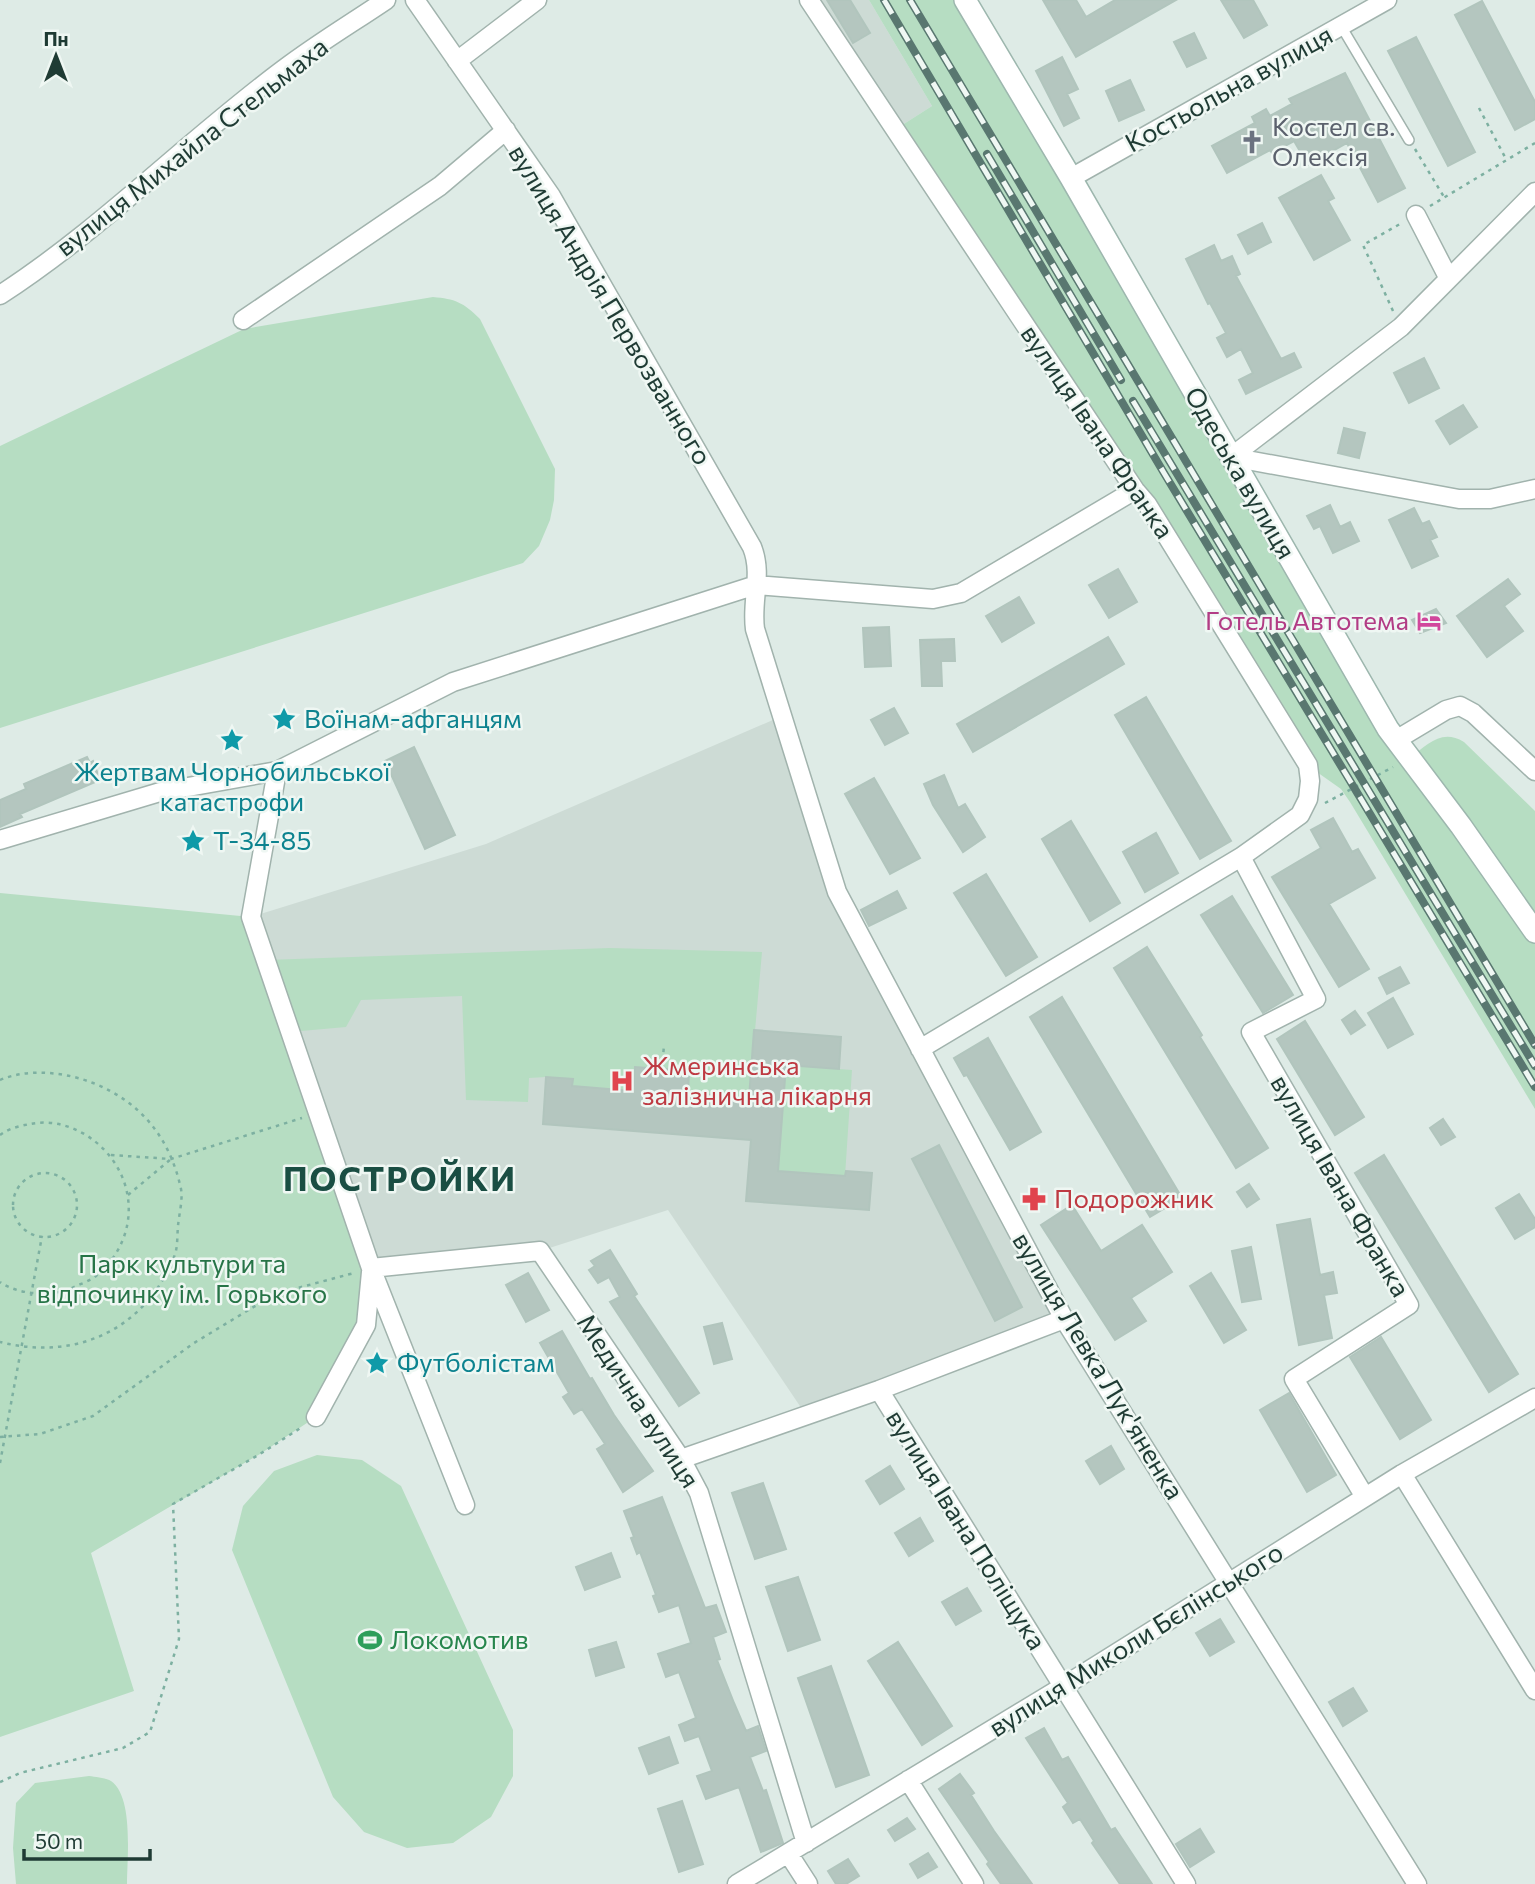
<svg xmlns="http://www.w3.org/2000/svg" width="1535" height="1884" viewBox="0 0 1535 1884" font-family="Commissioner,sans-serif">
<style>
.built{fill:#cddbd5}
.green{fill:#b6ddc2}
.building{fill:#b4c6bf;stroke:#b1c5bd;stroke-width:2}
.lines{fill:none;stroke-linecap:round;stroke-linejoin:round}
.lane-casing{stroke:#a1b3ad;stroke-width:12}
.street-casing{stroke:#a1b3ad;stroke-width:21}
.secondary-casing{stroke:#9db7ae;stroke-width:24}
.path{stroke:#7db0a1;stroke-width:2.5;stroke-dasharray:3.5 5;stroke-linecap:butt}
.lane{stroke:#fff;stroke-width:9}
.street{stroke:#fff;stroke-width:18}
.secondary{stroke:#fff;stroke-width:21}
.rail-casing{stroke:#597770;stroke-width:8}
.rail{stroke:#eff7f3;stroke-width:5;stroke-dasharray:16;stroke-linecap:butt}
.labels{text-anchor:middle;stroke-width:5;stroke-linejoin:round;paint-order:stroke}
.street-label{font-size:26px;fill:#1f3b34;stroke:#eff7f3}
.worship-label{font-size:26px;fill:#5b616d;stroke:#eff7f3;text-anchor:start}
.hotel-label{font-size:26px;fill:#b23c85;stroke:#eff7f3;text-anchor:end}
.culture-label{font-size:26px;fill:#0d838f;stroke:#eff7f3;text-anchor:start}
.health-label{font-size:26px;fill:#be3a42;stroke:#eff7f3;text-anchor:start}
.park-label{font-size:26px;fill:#277447;stroke:#eff7f3}
.leisure-label{font-size:26px;fill:#27864d;stroke:#eff7f3;text-anchor:start}
.district-label{font-size:33px;font-weight:bold;letter-spacing:2px;fill:#1a4e43;stroke:#eff7f3}
</style>
<rect width="100%" height="100%" fill="#deebe6"/>
<!-- built -->
<path class="built" d="M809,0H869L932,106L896,129Z
M782,716L837,892L1064,1319L806,1415L668,1210L540,1251L371,1268L251,917L486,844Z"/>
<!-- green -->
<path class="green" d="M869,0H965L1409,758C1428,745 1441,728 1464,742L1535,811V1109L1350,802L1341,789L1307,765L896,129L932,106Z
M433,297C455,299 463,302 480,319L555,469L554,500L550,520L539,546L523,563L0,728V446L244,329Z
M0,893L251,917L266,960L610,948L762,952L749,1098L572,1086L573,1080L546,1077L529,1078L528,1102L466,1100L462,996L361,1000L346,1027L290,1032L371,1268L366,1325L316,1417L260,1454L91,1553L134,1691L0,1737Z
M786,1065L852,1070L845,1176L778,1171Z
M317,1455L362,1460L401,1486L513,1730V1776L491,1817L453,1843L407,1848L364,1832L333,1797L232,1550L243,1506L274,1471Z
M89,1776C96,1777 106,1778 111,1781C134,1797 127,1859 127,1884H16L13,1848L16,1803L35,1783Z"/>
<!-- building -->
<path class="building" d="M827,0H850L870,33L853,43Z
M1043,0H1076L1086,17L1115,0H1176L1076,57Z
M1221,0H1253L1267,25L1244,38Z
M1482,1L1535,102V119L1515,130L1455,15Z
M1194,33L1206,58L1187,67L1174,42Z
M1416,37L1475,152L1448,166L1388,51Z
M1062,57L1078,89L1067,94L1079,118L1064,126L1036,71Z
M1345,73L1405,188L1378,202L1347,143L1308,165L1294,141L1272,153L1270,150L1227,173L1212,146L1255,123L1252,117L1266,109L1270,116L1292,104L1289,99Z
M1130,80L1144,110L1119,121L1106,91Z
M1321,175L1334,198L1328,201L1350,240L1314,260L1279,198Z
M1262,223L1271,242L1248,254L1238,235Z
M1214,245L1221,261L1232,256L1240,274L1236,276L1281,359L1294,353L1301,367L1246,394L1239,380L1253,373L1241,349L1227,357L1217,338L1226,333L1210,303L1208,304L1186,259Z
M1424,358L1439,388L1409,403L1394,373Z
M1463,405L1477,427L1450,444L1436,421Z
M1344,428L1365,433L1359,458L1338,453Z
M1330,505L1340,527L1350,522L1359,541L1333,553L1320,526L1314,529L1307,516Z
M1414,508L1422,524L1429,521L1437,537L1430,540L1438,556L1412,568L1389,520Z
M1118,569L1137,602L1109,618L1089,585Z
M1508,579L1520,594L1504,606L1523,631L1487,657L1457,616Z
M1019,597L1034,623L1002,642L986,616Z
M1436,609L1446,623L1420,633L1412,620Z
M889,627L891,666L865,667L863,628Z
M1108,637L1124,664L973,752L957,724Z
M954,639L955,661H941L942,686H922L920,640Z
M1146,697L1231,841L1200,859L1115,715Z
M894,708L908,733L885,745L871,720Z
M414,747L455,835L425,849L385,761Z
M87,757L90,763L93,761L100,780L20,814L22,817L0,827V800L26,789L24,784Z
M944,775L958,808L965,804L985,837L963,852L933,805L924,784Z
M874,778L920,858L890,874L845,794Z
M1333,818L1352,852L1358,849L1375,878L1329,904L1369,969L1339,987L1272,877L1321,848L1311,830Z
M1071,821L1120,903L1090,921L1042,839Z
M1156,833L1178,873L1145,892L1123,852Z
M986,874L1037,957L1006,976L954,893Z
M897,891L906,908L869,926L861,910Z
M1232,896L1293,995L1263,1013L1201,915Z
M1147,947L1202,1035L1200,1037L1268,1148L1236,1168L1114,968Z
M1400,967L1409,983L1387,994L1379,978Z
M1062,997L1182,1198L1150,1217L1030,1017Z
M1393,998L1413,1034L1388,1048L1368,1013Z
M1355,1011L1365,1025L1351,1034L1342,1020Z
M1305,1021L1364,1117L1335,1135L1277,1039Z
M754,1030L841,1037L839,1069L786,1065L778,1171L845,1176L846,1171L872,1173L869,1210L746,1201L751,1140L543,1124L546,1077L573,1079L572,1086L633,1091L635,1067L689,1071L688,1093L749,1098Z
M988,1038L1041,1132L1010,1150L967,1075L964,1076L954,1058Z
M1443,1119L1455,1137L1441,1145L1430,1128Z
M939,1145L1022,1307L995,1321L912,1159Z
M1384,1155L1518,1374L1489,1392L1355,1173Z
M1249,1184L1259,1199L1247,1207L1237,1192Z
M1519,1194L1535,1219V1227L1515,1239L1496,1208Z
M1072,1205L1101,1251L1142,1225L1172,1272L1131,1298L1146,1321L1115,1340L1041,1225Z
M1310,1219L1320,1275L1333,1272L1337,1293L1324,1295L1332,1338L1299,1345L1277,1225Z
M1251,1247L1261,1299L1242,1302L1232,1251Z
M610,1250L637,1294L634,1296L699,1393L679,1406L610,1302L620,1297L609,1277L598,1283L589,1270L595,1266L591,1261Z
M528,1273L549,1310L526,1322L506,1285Z
M1211,1273L1246,1330L1224,1343L1190,1286Z
M722,1323L732,1359L714,1364L704,1327Z
M562,1331L590,1379L592,1378L614,1415L653,1471L623,1492L597,1449L605,1444L582,1409L574,1414L563,1397L569,1393L540,1343Z
M1381,1337L1431,1420L1400,1439L1350,1357Z
M1289,1393L1336,1475L1307,1492L1260,1410Z
M1111,1446L1124,1469L1100,1484L1086,1461Z
M890,1466L904,1489L880,1504L866,1481Z
M763,1483L786,1549L755,1559L732,1493Z
M662,1497L705,1608L716,1605L726,1632L713,1637L720,1659L717,1660L734,1703L746,1731L758,1726L766,1751L750,1757L763,1791L766,1790L783,1843L761,1852L739,1787L706,1799L697,1776L712,1771L699,1736L685,1741L679,1725L696,1718L679,1672L666,1677L658,1654L691,1643L679,1605L659,1612L653,1596L656,1595L640,1552L637,1554L631,1538L634,1537L624,1511Z
M920,1518L933,1541L909,1556L895,1533Z
M611,1553L620,1577L585,1590L576,1567Z
M798,1577L820,1640L788,1651L766,1587Z
M967,1588L981,1611L956,1625L942,1602Z
M1220,1619L1234,1642L1210,1656L1196,1633Z
M616,1642L624,1667L596,1676L589,1650Z
M898,1642L952,1726L922,1745L868,1661Z
M831,1666L869,1775L836,1787L798,1678Z
M1353,1688L1367,1711L1343,1726L1329,1702Z
M1044,1728L1062,1760L1068,1757L1111,1830L1115,1828L1152,1884H1120L1092,1843L1094,1841L1080,1819L1073,1823L1063,1807L1068,1803L1026,1738Z
M669,1737L678,1763L649,1774L639,1748Z
M960,1774L974,1793L971,1795L994,1831L1032,1884H1001L987,1864L989,1862L939,1789Z
M682,1801L703,1864L679,1872L658,1809Z
M907,1818L915,1829L895,1841L888,1830Z
M1200,1829L1214,1852L1190,1867L1176,1844Z
M928,1853L937,1867L918,1878L910,1864Z
M848,1859L859,1876L846,1884H836L828,1871Z"/>
<g class="lines">
<!-- lane casing -->
<g class="lane-casing">
<path id="lane" d="M1341,26L1409,140"/>
</g>
<!-- street casing -->
<g class="street-casing">
<path id="street" d="M415,0L551,196L752,547C763,574 751,601 755,629L837,892L1064,1319L1417,1884
M809,0L1135,490L1147,504L1308,765L1310,781L1308,799L1300,815L1241,857L920,1049
M457,61L537,0
M1071,178L1387,0
M1416,215L1448,277
M0,295C102,229 187,141 284,69C317,44 352,23 386,0
M243,320L440,186L506,130
M1231,457L1401,327L1535,192
M1231,457L1459,499H1490L1535,489
M1396,740L1446,710L1460,706L1473,713L1535,771
M277,771L251,917L371,1268L465,1505
M0,840L160,792L277,771L453,682L756,585L933,599L961,593L1135,490
M1241,857L1316,999L1251,1032L1409,1305L1294,1379L1365,1497
M371,1268L540,1251L681,1459L699,1493L806,1843
M879,1390L1186,1884
M316,1417L366,1325L371,1272
M681,1459L879,1390L1064,1319
M1402,1474L1535,1690
M908,1780L974,1884
M788,1853L808,1884
M737,1884L1064,1686L1402,1474L1535,1398"/>
</g>
<!-- secondary casing -->
<g class="secondary-casing">
<path id="secondary" d="M965,0L1071,178L1388,729L1461,826L1535,932"/>
</g>
<!-- path -->
<path class="path" d="M1479,108L1506,159
M1415,149L1444,197
M1430,206L1535,143
M1393,311L1363,245L1400,224
M1325,803L1393,767
M662,1069L664,1045
M0,1080C28,1068 65,1072 93,1083C141,1102 170,1138 181,1189C183,1200 179,1214 178,1226C177,1236 178,1248 174,1257C144,1331 75,1361 0,1342
M0,1135C9,1128 20,1126 30,1124C50,1120 69,1125 86,1135C138,1168 144,1236 96,1276C90,1281 80,1284 72,1288C52,1297 18,1295 0,1282
M111,1155L171,1159L302,1118
M13 1205a32 32 0 1 1 64 0a32 32 0 1 1-64 0Z
M128,1195L171,1159
M0,1437L40,1434L93,1416L194,1343L275,1294L354,1273
M0,1463L42,1236
M0,1782L20,1773L123,1748L150,1732L179,1639L173,1504L260,1454L302,1427"/>
<!-- lane -->
<use href="#lane" class="lane"/>
<!-- street -->
<use href="#street" class="street"/>
<!-- secondary -->
<use href="#secondary" class="secondary"/>
<!-- rail casing -->
<g class="rail-casing">
<path id="rail" d="M884,0L1164,473L1535,1087
M910,0L1535,1045
M987,154L1121,380
M1133,401L1535,1066"/>
</g>
<!-- rail -->
<use href="#rail" class="rail"/>
</g>
<!-- icons -->
<defs>
<g id="church-bare" transform="scale(1.89)"><path d="M-1.2-6h2.4v3.5h3.3v2.4h-3.3V6h-2.4V-.1h-3.3v-2.4h3.3Z" fill="#6b7280" stroke="#eff7f3" stroke-width="2.5" paint-order="stroke"/></g>
<g id="hotel-bare" transform="scale(1.89)"><path d="M-6-4.5h1.5V1H6V5H4.5V3h-9V5H-6ZM-4 0a1.8 1.8 0 1 1 3.6 0ZM.5 0V-2.5h3Q6-2.5 6 0Z" fill="#d1479c" stroke="#eff7f3" stroke-width="2.5" paint-order="stroke"/></g>
<g id="sight-bare" transform="scale(1.89)"><path d="M0-6L1.8-2.2L6-1.7L2.9 1.2L3.7 5.4L0 3.3L-3.7 5.4L-2.9 1.2L-6-1.7L-1.8-2.2Z" fill="#0f9aa8" stroke="#eff7f3" stroke-width="2.5" paint-order="stroke"/></g>
<g id="hospital-bare" transform="scale(1.89)"><path d="M-5-5h3v3.5h4V-5h3V5h-3V1.5h-4V5h-3Z" fill="#e0444e" stroke="#eff7f3" stroke-width="2.5" paint-order="stroke"/></g>
<g id="pharmacy-bare" transform="scale(1.89)"><path d="M-2-6h4v4h4v4h-4v4h-4v-4h-4v-4h4Z" fill="#e0444e" stroke="#eff7f3" stroke-width="2.5" paint-order="stroke"/></g>
<g id="stadium-bare" transform="scale(1.89)"><path d="M0-5a6.5 5 0 1 0 0 10a6.5 5 0 1 0 0-10ZM-3.5-1.8h7v3.6h-7Z" fill="#2e9e5b" stroke="#eff7f3" stroke-width="2.5" paint-order="stroke"/></g>
</defs>
<g fill-rule="evenodd">
<use href="#church-bare" x="1252" y="142"/>
<use href="#hotel-bare" x="1429" y="621"/>
<use href="#sight-bare" x="284" y="719"/>
<use href="#sight-bare" x="232" y="740"/>
<use href="#sight-bare" x="193" y="841"/>
<use href="#hospital-bare" x="622" y="1081"/>
<use href="#pharmacy-bare" x="1034" y="1199"/>
<use href="#sight-bare" x="377" y="1363"/>
<use href="#stadium-bare" x="370" y="1640"/>
</g>
<g class="labels">
<!-- street labels -->
<g class="street-label">
<text transform="translate(1229 89) rotate(-29)" y="9">Костьольна вулиця</text>
<text transform="translate(192 147) rotate(-38)" y="9">вулиця Михайла Стельмаха</text>
<text transform="translate(610 305) rotate(59)" y="9">вулиця Андрія Первозванного</text>
<text transform="translate(1097 432) rotate(56)" y="9">вулиця Івана Франка</text>
<text transform="translate(1240 473) rotate(60)" y="9">Одеська вулиця</text>
<text transform="translate(1340 1186) rotate(60)" y="9">вулиця Івана Франка</text>
<text transform="translate(1098 1366) rotate(59)" y="9">вулиця Левка Лук'яненка</text>
<text transform="translate(638 1401) rotate(57)" y="9">Медична вулиця</text>
<text transform="translate(966 1530) rotate(58)" y="9">вулиця Івана Поліщука</text>
<text transform="translate(1136 1640) rotate(-32)" y="9">вулиця Миколи Бєлінського</text>
</g>
<!-- worship labels -->
<g class="worship-label">
<text x="1272" y="136">Костел св.<tspan x="1272" dy="30">Олексія</tspan></text>
</g>
<!-- hotel labels -->
<g class="hotel-label">
<text x="1409" y="630">Готель Автотема</text>
</g>
<!-- culture labels -->
<g class="culture-label">
<text x="304" y="728">Воїнам-афганцям</text>
<text x="232" y="781" text-anchor="middle">Жертвам Чорнобильської<tspan x="232" dy="30">катастрофи</tspan></text>
<text x="213" y="850">Т-34-85</text>
<text x="397" y="1372">Футболістам</text>
</g>
<!-- health labels -->
<g class="health-label">
<text x="642" y="1075">Жмеринська<tspan x="642" dy="30">залізнична лікарня</tspan></text>
<text x="1054" y="1208">Подорожник</text>
</g>
<!-- park labels -->
<g class="park-label">
<text x="182" y="1273">Парк культури та<tspan x="182" dy="30">відпочинку ім. Горького</tspan></text>
</g>
<!-- leisure labels -->
<g class="leisure-label">
<text x="390" y="1649">Локомотив</text>
</g>
<!-- district labels -->
<g class="district-label">
<text x="400" y="1191">ПОСТРОЙКИ</text>
</g>
</g>
<!-- north arrow -->
<g transform="translate(56 56)" stroke="#eff7f3" stroke-width="5" paint-order="stroke">
<path d="M0-5L12 26L0 18L-12 26Z" fill="#1f3b34"/>
<text y="-10" font-size="19" font-weight="bold" text-anchor="middle" fill="#1f3b34">Пн</text>
</g>
<!-- scale -->
<path d="M24 1849v10h126v-10" fill="none" stroke="#1f3b34" stroke-width="3.5"/>
<text x="35" y="1849" font-size="21" fill="#1f3b34" stroke="#eff7f3" stroke-width="5" paint-order="stroke">50 m</text>
</svg>
